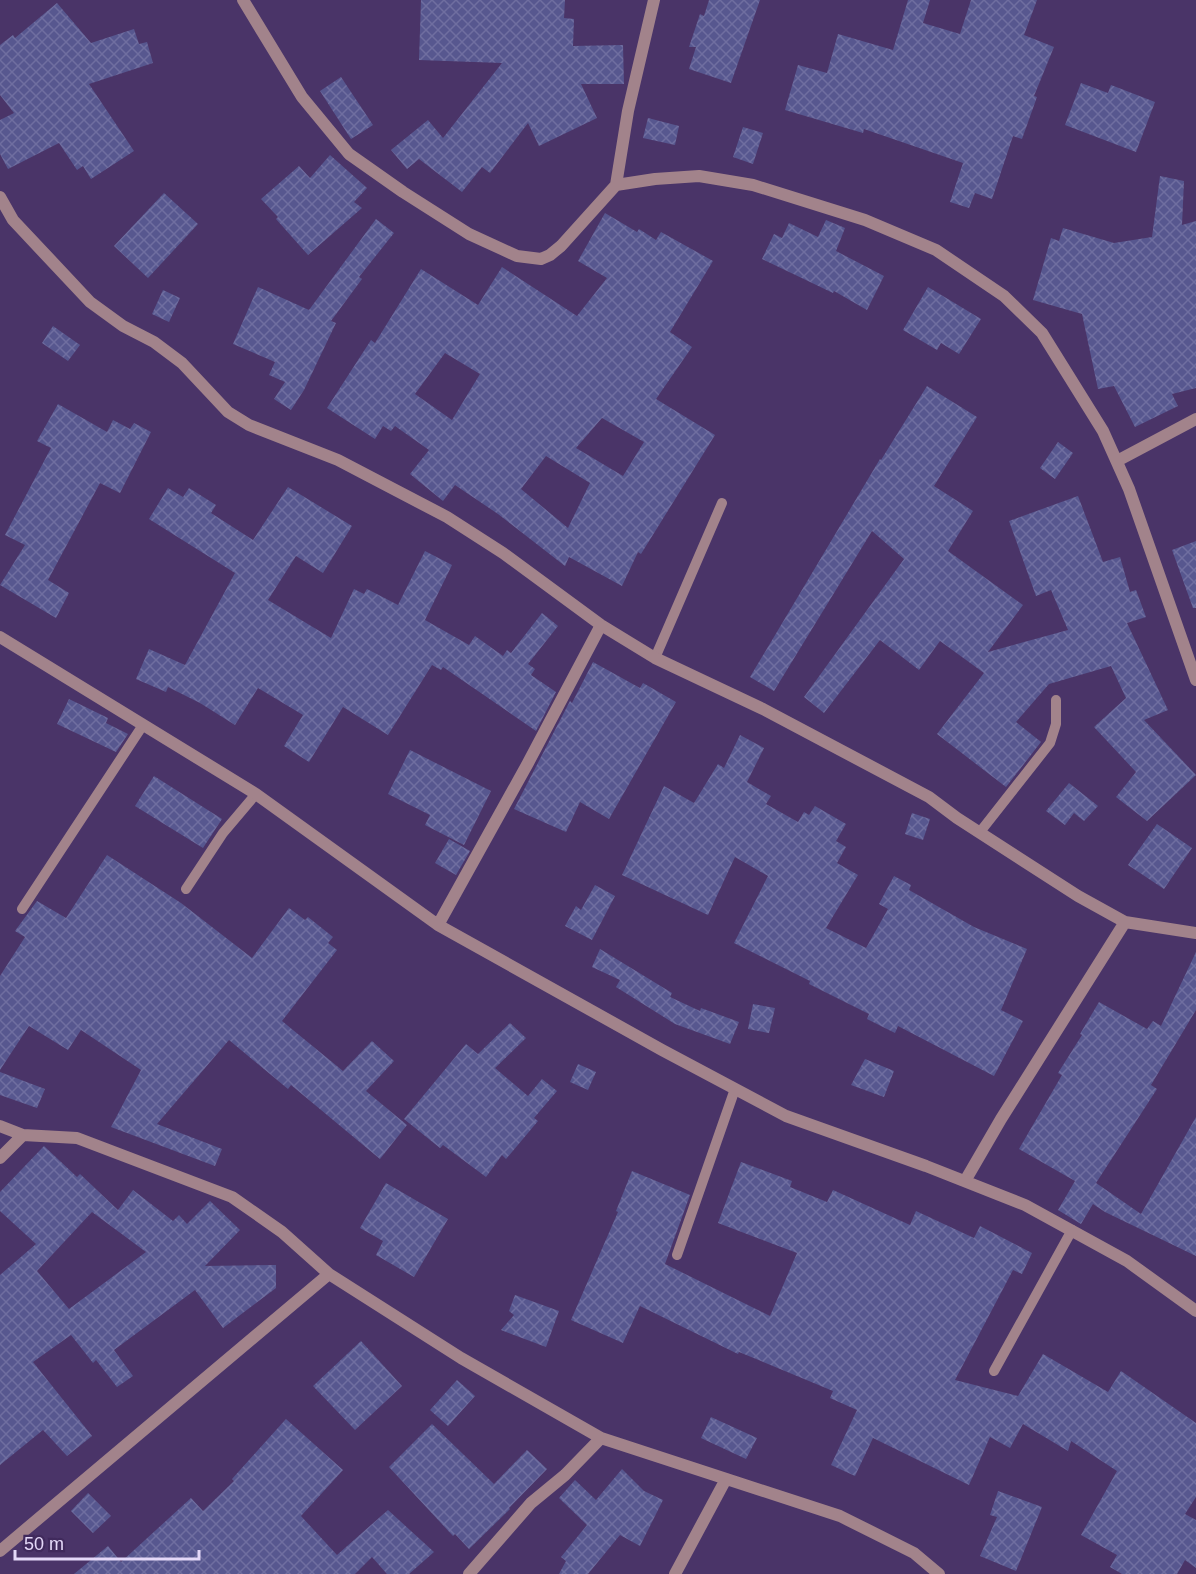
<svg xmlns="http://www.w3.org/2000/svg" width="1196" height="1574" viewBox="0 0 1196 1574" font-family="Arial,sans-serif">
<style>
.building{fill:url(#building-cross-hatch);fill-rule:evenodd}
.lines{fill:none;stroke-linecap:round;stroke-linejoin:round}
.lane{stroke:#a2838b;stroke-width:10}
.street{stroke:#a2838b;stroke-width:12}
</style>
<defs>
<pattern id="building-cross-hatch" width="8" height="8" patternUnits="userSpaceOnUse" patternTransform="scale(1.5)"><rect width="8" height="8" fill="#57578f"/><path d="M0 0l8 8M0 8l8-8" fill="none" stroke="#6f6ea0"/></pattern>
</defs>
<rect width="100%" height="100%" fill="#4a3468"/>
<!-- building -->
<path class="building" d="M421,0H565L564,18L574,19L573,46L623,45L624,84H581L597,118L539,146L528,123L490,173L482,167L462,192L419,159L407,169L391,150L428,120L443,138L502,63L419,60Z
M709,0H760L731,83L689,69L696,47H689L700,14L704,16Z
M908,0H930L923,23L960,34L971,0H1037L1024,35L1054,47L1034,96L1037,97L1022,139L1013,136L992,199L975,193L969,208L950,202L963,163L864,129L863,133L785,110L798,65L827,73L838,34L893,50Z
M57,3L91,43L134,29L139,44L147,42L153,63L89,84L134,151L91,179L83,166L77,170L59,143L8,169L0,154V120L14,113L0,95V45L13,35L15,38Z
M341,77L373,125L351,139L320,91Z
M1081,83L1108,93L1111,85L1155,102L1136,152L1065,125Z
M648,118L679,126L675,145L643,138Z
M743,127L763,133L753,164L733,157Z
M330,155L367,188L354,202L362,208L308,255L276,219L278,217L261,199L299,166L310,178Z
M1160,176L1184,181L1182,225L1196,221V388L1172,394L1178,406L1135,427L1114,386L1098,389L1082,314L1033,300L1051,238L1059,241L1063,228L1114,243L1152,237Z
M164,193L198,224L148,278L114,246Z
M605,213L637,232L639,229L656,240L661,232L713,261L670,332L692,347L656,399L715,435L641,554L638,552L622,586L569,557L565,566L498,514L455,485L443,501L410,474L429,450L395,426L391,431L383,426L375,439L327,408L371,340L375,343L421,269L478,305L502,267L577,316L607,278L578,261ZM445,353L480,374L452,420L415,394ZM602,418L644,442L623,476L576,448ZM546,456L590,483L568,528L521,489Z
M376,219L394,233L359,277L362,279L331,321L336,323L304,390L291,410L274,399L285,382L269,375L275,362L233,344L258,287L309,310Z
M826,220L845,228L836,251L884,276L867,310L834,291L833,293L762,259L774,234L782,238L789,223L818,237Z
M928,287L981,319L959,354L941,343L937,350L903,330Z
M163,290L180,298L169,322L152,314Z
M53,326L80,345L68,361L42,343Z
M927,386L977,417L934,486L973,511L948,551L1023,605L988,652L1068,630L1051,590L1036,596L1009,521L1078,496L1103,562L1120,557L1130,592L1136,590L1146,617L1127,623L1168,710L1144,720L1196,775L1147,821L1116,797L1136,772L1094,727L1126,698L1111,666L1049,684L1016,722L1041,742L1006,787L937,734L984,673L940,641L919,670L880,640L824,713L804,697L904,559L872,531L774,691L750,677L880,459L881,460Z
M58,404L107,432L113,420L130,429L134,423L151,432L120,493L100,483L48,580L69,593L56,618L0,585L25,545L5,535L51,448L37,441Z
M1058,442L1073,453L1055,479L1040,468Z
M288,487L352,526L323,573L296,556L268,600L331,638L354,589L364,594L367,589L398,605L425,551L452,565L425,620L469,645L475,636L503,656L507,650L511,653L542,613L558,626L528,664L535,669L531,675L556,692L536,731L443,667L441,670L432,665L388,735L343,707L309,762L284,746L303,715L258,688L235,725L200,703L168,687L166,692L136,679L149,649L185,665L235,573L149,519L168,488L183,497L189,488L216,505L211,513L253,540Z
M1196,541V608H1193L1172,550Z
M593,662L640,688L643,683L676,702L609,819L580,802L566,832L514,809L570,701L572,703Z
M69,699L108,718L106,723L128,734L116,752L57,724Z
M740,735L764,748L747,782L771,796L766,804L798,822L804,812L809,815L815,806L846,824L836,841L846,847L837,863L858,875L826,928L866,948L888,909L879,904L894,876L911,885L909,890L974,927L1027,949L1001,1010L1023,1021L994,1076L898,1026L895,1033L867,1019L869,1014L809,984L810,981L734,943L768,876L735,857L708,915L622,875L664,786L694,803L718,764L724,768Z
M410,750L491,791L464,845L425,825L430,815L388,794Z
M154,776L222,819L203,848L135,806Z
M1069,783L1098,806L1084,821L1074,813L1065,825L1046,811Z
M912,813L930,819L923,840L905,834Z
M1157,824L1192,848L1164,889L1128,865Z
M449,839L470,851L456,875L435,863Z
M107,855L181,903L252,958L289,908L305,920L308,917L333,937L328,943L337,950L282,1021L343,1071L372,1041L394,1061L366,1091L407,1125L380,1159L291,1085L288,1089L229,1040L157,1124L222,1149L215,1166L111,1127L141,1070L81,1030L68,1050L29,1026L0,1070V976L25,937L15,931L37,901L66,918Z
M595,885L615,896L592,940L565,926L576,906L581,910Z
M600,949L672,993L670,997L700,1011L701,1008L739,1022L730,1044L675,1024L616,987L620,980L592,967Z
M1196,952V1010L1151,1085L1157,1089L1096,1183L1141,1214L1196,1117V1256L1105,1212L1093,1204L1081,1224L1058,1210L1075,1181L1019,1149L1062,1075L1058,1073L1082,1035L1080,1034L1099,1002L1147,1029L1153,1021L1161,1026Z
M753,1004L775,1008L769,1033L748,1029Z
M510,1023L526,1038L495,1068L528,1096L542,1079L557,1091L534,1118L538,1121L506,1159L502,1155L486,1177L443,1145L440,1148L404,1119L466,1044L478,1054Z
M865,1059L894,1071L884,1097L851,1085Z
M578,1064L596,1072L588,1090L570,1082Z
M0,1072L45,1089L37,1108L0,1095Z
M44,1146L77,1177L80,1174L118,1210L133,1190L173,1221L179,1215L187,1224L210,1201L240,1230L205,1266L276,1265V1288L223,1328L195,1290L114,1350L133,1376L117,1387L96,1360L93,1363L71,1335L33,1362L92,1436L67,1456L43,1430L0,1465V1275L36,1244L0,1211V1192ZM92,1212L146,1252L69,1309L37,1271Z
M741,1162L792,1181L790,1187L827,1202L833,1190L910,1225L916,1211L974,1238L980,1226L1032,1253L1022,1274L1013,1270L955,1380L1018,1396L1043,1354L1108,1392L1121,1371L1196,1423V1497L1185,1514L1196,1520V1568L1185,1560L1177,1574H1122L1110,1567L1117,1555L1081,1535L1117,1471L1071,1441L1068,1451L1023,1424L1010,1448L990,1437L969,1485L873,1438L855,1476L831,1465L857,1410L830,1398L833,1391L739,1352L738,1354L640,1306L623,1343L571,1320L618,1212L616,1211L632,1171L690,1195L665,1264L770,1316L797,1253L718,1223Z
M386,1183L448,1219L414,1277L376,1255L383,1241L360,1228Z
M515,1295L559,1311L546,1347L501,1330L514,1315L509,1311Z
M361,1341L402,1386L355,1430L313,1386Z
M457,1380L475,1396L448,1426L430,1410Z
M711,1417L757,1438L746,1459L701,1438Z
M286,1419L343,1470L301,1516L337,1555L388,1510L434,1552L409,1574H387L372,1557L355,1574H74L108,1546L121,1562L191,1498L203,1511L234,1481L232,1479Z
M432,1424L494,1484L527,1450L547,1469L509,1508L510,1509L469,1549L455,1534L453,1536L389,1467Z
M622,1469L644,1491L663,1500L640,1546L620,1535L588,1574H559L566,1561L561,1557L587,1525L559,1498L575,1480L596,1500Z
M998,1491L1042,1507L1016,1571L980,1556L997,1517L990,1515Z
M88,1493L111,1516L93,1533L71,1511Z"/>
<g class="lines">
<!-- lane -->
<path class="lane" d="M655,658L722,503
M980,832L1050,743L1056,724V700
M186,889L223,833L256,794
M22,909L143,725
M677,1255L735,1089
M994,1371L1072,1230"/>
<!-- street -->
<path class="street" d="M243,0L302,97L349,154L403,192L469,234L517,256L541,259L550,255L561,246L616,185L628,111L654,0
M616,185L655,179L699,176L753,185L865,220L936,250L1004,296L1042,333L1103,431L1129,489L1196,680
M0,197L13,220L90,302L123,326L154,342L182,363L228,412L249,425L338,460L447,517L503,553L601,625L655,658L763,709L929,797L957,818L1078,896L1125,922
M1117,461L1196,419
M0,637L256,794L438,925L662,1050L786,1116L926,1166L1025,1205L1127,1261L1196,1311
M438,925L528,763L601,625
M0,1126L23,1135L77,1138L232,1197L282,1232L329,1274L461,1358L601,1438L840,1516L914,1553L939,1574
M0,1158L23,1135
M965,1181L1001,1119L1125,922L1196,933
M0,1551L329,1274
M469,1574L531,1503L565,1475L601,1438
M675,1574L726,1479"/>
</g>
<!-- scale -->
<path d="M15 1550v9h184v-9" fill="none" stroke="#e4d8f8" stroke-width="3"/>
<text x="24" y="1550" font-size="18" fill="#e4d8f8" stroke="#402a5c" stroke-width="4.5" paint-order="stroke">50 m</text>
</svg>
